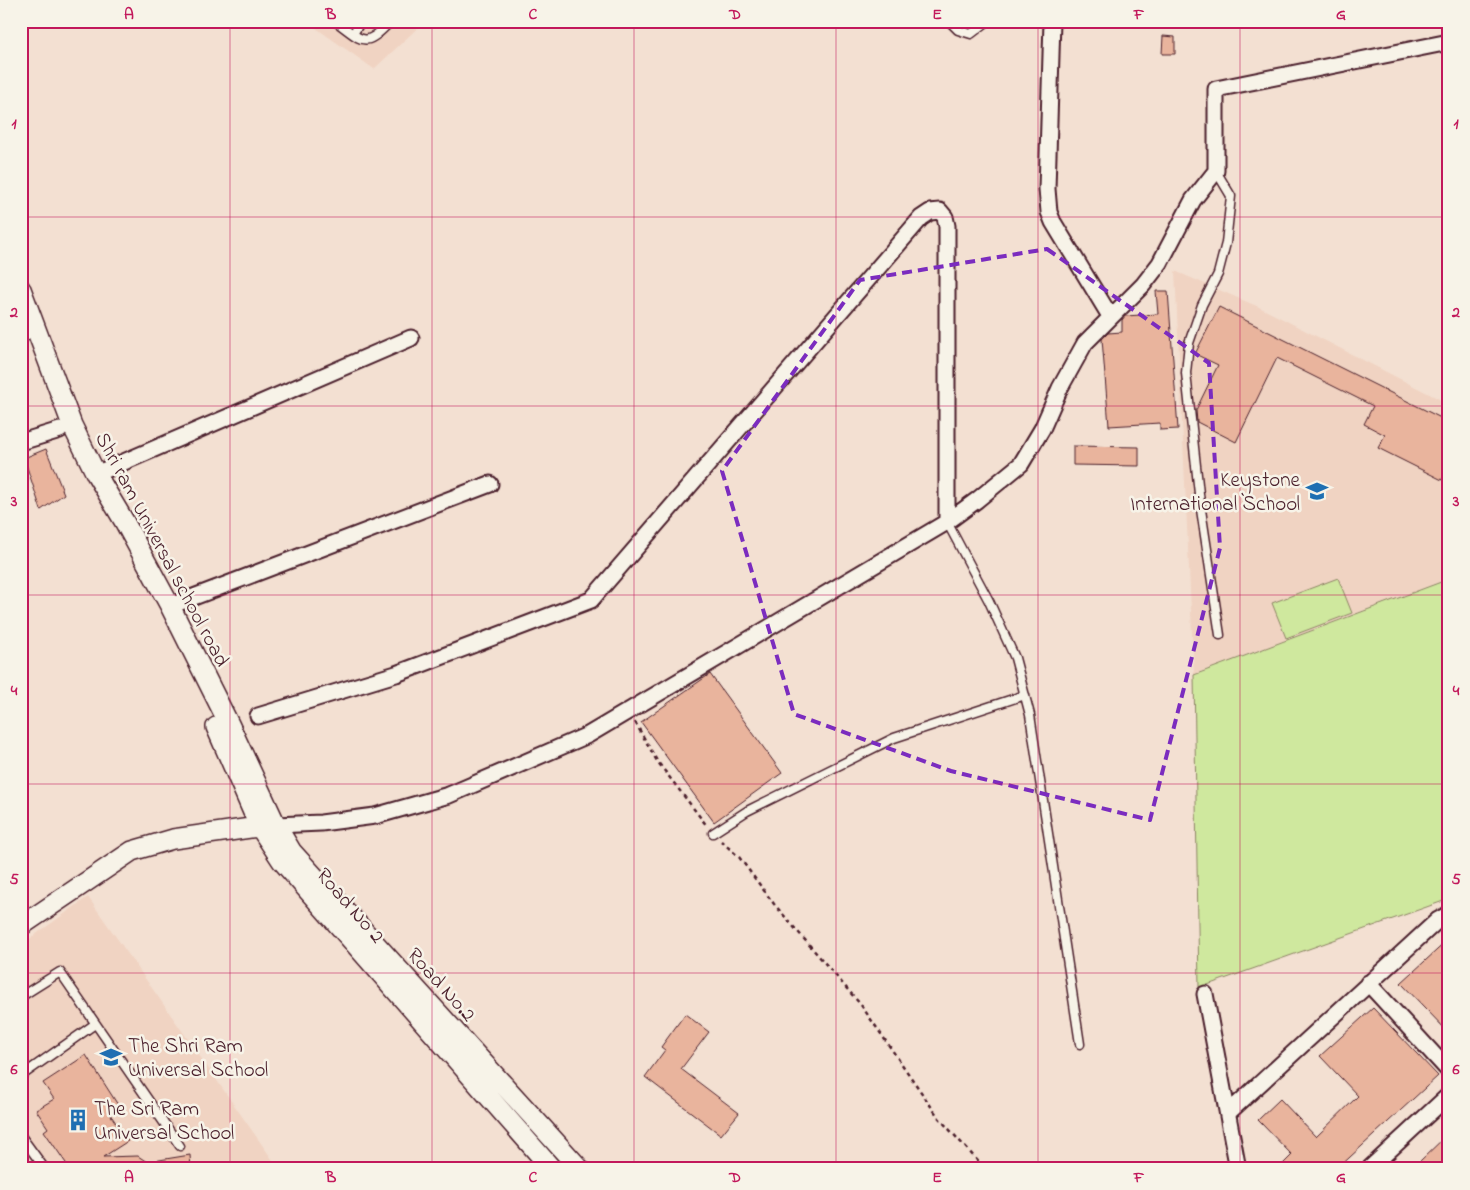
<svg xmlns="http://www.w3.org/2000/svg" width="1470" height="1190" viewBox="0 0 1470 1190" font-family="'Indie Flower',sans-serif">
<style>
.built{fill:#f0d3c2}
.green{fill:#cfe89e;stroke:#8c8464}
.building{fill:#e9b49d;stroke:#4a1f2b}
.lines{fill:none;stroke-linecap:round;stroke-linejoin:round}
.service-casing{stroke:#4a1f2b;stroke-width:11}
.minor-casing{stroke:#4a1f2b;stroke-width:19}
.tertiary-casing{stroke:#4a1f2b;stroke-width:22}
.path{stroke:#4a1f2b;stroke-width:2.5;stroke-dasharray:4 4;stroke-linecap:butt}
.service{stroke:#f7f3e8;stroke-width:8}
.minor{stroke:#f7f3e8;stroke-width:15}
.tertiary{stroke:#f7f3e8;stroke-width:19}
.marked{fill:none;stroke:#7b2cbf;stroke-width:4;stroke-dasharray:10 6;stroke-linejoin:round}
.grid{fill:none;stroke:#c2185b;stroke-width:1;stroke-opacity:0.55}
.labels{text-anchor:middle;stroke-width:5;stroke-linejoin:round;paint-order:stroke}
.poi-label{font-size:21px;fill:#4a1f2b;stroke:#f7f3e8;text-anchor:start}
.street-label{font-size:21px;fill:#4a1f2b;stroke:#f7f3e8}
.neatline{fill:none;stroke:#c2185b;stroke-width:2}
.grid-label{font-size:16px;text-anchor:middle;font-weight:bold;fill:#c2185b}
</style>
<rect width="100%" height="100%" fill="#f3e0d2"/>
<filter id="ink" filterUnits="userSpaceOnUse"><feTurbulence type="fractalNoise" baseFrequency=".02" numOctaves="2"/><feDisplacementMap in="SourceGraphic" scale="10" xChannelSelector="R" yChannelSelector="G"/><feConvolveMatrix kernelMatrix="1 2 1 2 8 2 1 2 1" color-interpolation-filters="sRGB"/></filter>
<g filter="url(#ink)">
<!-- built -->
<path class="built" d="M306,21H425L374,69Z
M1175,271L1259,307L1449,404V579L1194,675Z
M88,897L279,1169H21V945Z"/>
<!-- green -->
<path class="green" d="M1338,578L1352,613L1286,638L1272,603Z
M1449,579V899L1199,988L1194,675Z"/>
<!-- building -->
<path class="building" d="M1163,36L1175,37V54H1162Z
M1156,291H1168L1178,429L1160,430V423L1109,426L1102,339L1108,333L1122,332V320L1125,316L1158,314Z
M1219,307L1449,422V467L1442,480L1378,448L1385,435L1364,424L1373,406L1277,358L1236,442L1197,422L1196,410L1218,365L1195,354Z
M1073,446L1139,447V466L1073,465Z
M46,449L64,494L41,510L24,458Z
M710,674L782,773L714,822L641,722Z
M1449,939V1033L1401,983Z
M1373,1008L1438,1076L1337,1169H1278L1292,1155L1258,1120L1280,1099L1316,1137L1358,1096L1320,1056Z
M685,1014L709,1032L681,1069L739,1113L721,1135L645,1077L665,1050L661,1047Z
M86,1055L118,1105L108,1111L128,1141L103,1157L138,1156L147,1162L190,1155L191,1169H70L44,1131L48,1128L36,1110L54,1099L43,1083Z
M1449,1133V1169H1426L1419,1162Z"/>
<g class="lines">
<!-- service casing -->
<g class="service-casing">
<path id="service" d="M335,21C364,41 363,50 391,21
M949,21L958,30L971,34L988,21
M353,34L361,21
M1216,171L1231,196L1226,243L1218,274L1202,305L1189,343L1186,373L1200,503L1220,635
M947,522L989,601L1015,658L1030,715L1080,1044
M713,833L747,811L894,738L1025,695
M25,994L60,972L180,1146
M21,1076L95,1024
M21,1136L45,1169"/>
</g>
<!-- minor casing -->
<g class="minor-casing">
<path id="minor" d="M1052,21L1047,189L1049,212L1053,222L1110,316
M21,334L24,333
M21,442L60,430
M96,474L411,338
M170,606L490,484
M258,716L396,674L591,600L921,218L930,212L940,211L945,217L947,226V522
M276,825L321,823L375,816L449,795L588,735L947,522L977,500L1021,464L1042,429L1060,388L1085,343L1143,285L1160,263L1193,200L1216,171V89L1449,42
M1368,983L1449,1071
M1205,994L1238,1169
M1228,1113L1438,920L1449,914
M1369,1169L1449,1095"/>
</g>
<!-- tertiary casing -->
<g class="tertiary-casing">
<path id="tertiary" d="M21,289L72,425L96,474L124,521L170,606L229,724L276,825L292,852L580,1169
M216,727L259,826L282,861L552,1169
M21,926L132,851L173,839L272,825"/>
</g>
<!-- path -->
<path class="path" d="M635,722L657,761L707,826
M721,841L739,857L774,904L861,1005L939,1118L985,1169"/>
<!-- service -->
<use href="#service" class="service"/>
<!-- minor -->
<use href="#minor" class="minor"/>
<!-- tertiary -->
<use href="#tertiary" class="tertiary"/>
</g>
</g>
<!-- marked area -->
<path class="marked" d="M1047,249L1209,363L1220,548L1150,820L951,771L794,714L722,471L860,280Z"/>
<!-- grid -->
<path class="grid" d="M230,21V1169M432,21V1169M634,21V1169M836,21V1169M1038,21V1169M1240,21V1169M21,217H1449M21,406H1449M21,595H1449M21,784H1449M21,973H1449"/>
<!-- icons -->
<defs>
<g id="school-bare" transform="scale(1.725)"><path d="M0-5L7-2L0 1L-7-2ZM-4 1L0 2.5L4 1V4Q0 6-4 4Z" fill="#1f6fb2" stroke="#f7f3e8" stroke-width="2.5" paint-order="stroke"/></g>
<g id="building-bare" transform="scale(1.725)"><path d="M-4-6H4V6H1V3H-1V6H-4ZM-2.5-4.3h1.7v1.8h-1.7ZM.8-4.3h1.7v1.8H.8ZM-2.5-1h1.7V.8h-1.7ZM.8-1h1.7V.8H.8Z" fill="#1f6fb2" stroke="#f7f3e8" stroke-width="2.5" paint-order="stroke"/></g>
</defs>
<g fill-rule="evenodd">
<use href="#school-bare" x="1317" y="491"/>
<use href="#school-bare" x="111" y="1057"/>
<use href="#building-bare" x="78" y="1120"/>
</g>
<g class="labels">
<!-- poi labels -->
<g class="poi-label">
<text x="1300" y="486" text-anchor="end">Keystone<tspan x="1300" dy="24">International School</tspan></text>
<text x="128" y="1052">The Shri Ram<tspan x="128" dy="24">Universal School</tspan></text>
<text x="94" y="1115">The Sri Ram<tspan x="94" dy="24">Universal School</tspan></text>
</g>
<!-- street labels -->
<g class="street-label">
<text transform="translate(163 549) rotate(62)" y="7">Shri ram Universal school road</text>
<text transform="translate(351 905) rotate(49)" y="7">Road No 2</text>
<text transform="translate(442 984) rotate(48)" y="7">Road No.2</text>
</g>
</g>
<!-- margin -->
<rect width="1470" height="1190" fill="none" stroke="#f7f3e8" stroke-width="55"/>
<rect x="28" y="28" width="1414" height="1134" class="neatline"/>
<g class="grid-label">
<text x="129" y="19">A</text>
<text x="331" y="19">B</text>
<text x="533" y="19">C</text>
<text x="735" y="19">D</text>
<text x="937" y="19">E</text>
<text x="1139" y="19">F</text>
<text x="1341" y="19">G</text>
<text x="14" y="128">1</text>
<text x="1456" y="128">1</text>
<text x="14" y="317">2</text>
<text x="1456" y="317">2</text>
<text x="14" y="506">3</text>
<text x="1456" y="506">3</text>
<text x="14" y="695">4</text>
<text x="1456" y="695">4</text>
<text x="14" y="884">5</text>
<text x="1456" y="884">5</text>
<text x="14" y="1074">6</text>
<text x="1456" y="1074">6</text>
<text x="129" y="1182">A</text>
<text x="331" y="1182">B</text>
<text x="533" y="1182">C</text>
<text x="735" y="1182">D</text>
<text x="937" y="1182">E</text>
<text x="1139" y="1182">F</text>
<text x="1341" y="1182">G</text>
</g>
</svg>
